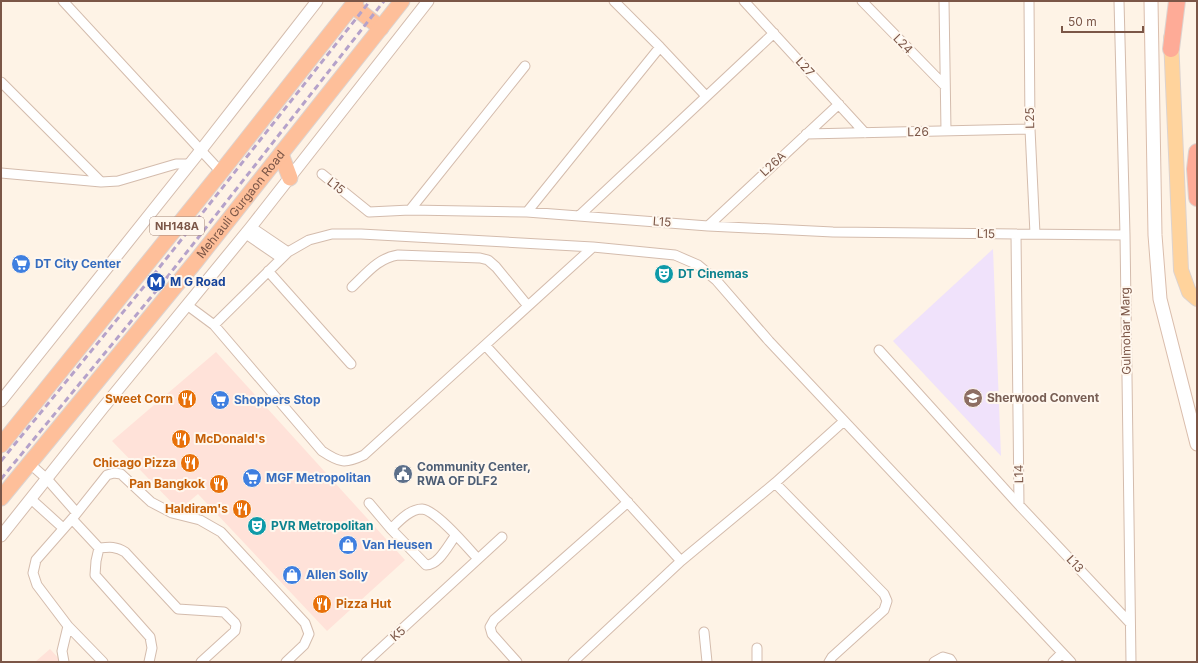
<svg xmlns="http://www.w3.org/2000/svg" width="1198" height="663" viewBox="0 0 1198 663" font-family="Inter,sans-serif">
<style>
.commercial{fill:#ffe2d9}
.education{fill:#f0e2fb}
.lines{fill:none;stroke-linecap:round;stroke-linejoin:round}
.minor-casing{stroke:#d4bcad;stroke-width:11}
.tertiary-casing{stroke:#d4bcad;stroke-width:13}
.secondary-casing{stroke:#dabdac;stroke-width:15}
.primary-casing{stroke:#ddd3cf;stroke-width:16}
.trunk-casing{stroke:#ddd3cf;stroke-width:17}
.motorway-casing{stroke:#ddd3cf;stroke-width:18}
.minor{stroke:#fff;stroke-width:9}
.tertiary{stroke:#fff;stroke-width:11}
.secondary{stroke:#fff;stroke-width:13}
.primary{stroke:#ffd39c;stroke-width:14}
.trunk{stroke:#febf9a;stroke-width:15}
.motorway{stroke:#feab97;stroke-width:16}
.rail{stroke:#b5a2ca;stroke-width:3;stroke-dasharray:6 4;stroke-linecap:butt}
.labels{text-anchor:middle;stroke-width:4;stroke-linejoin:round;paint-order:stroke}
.shield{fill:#fff7ee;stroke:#a38679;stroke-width:1}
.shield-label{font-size:11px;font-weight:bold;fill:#7b5647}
.street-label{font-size:12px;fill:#7b5647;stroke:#fff7ee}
.shop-label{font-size:12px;font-weight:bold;fill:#366cbe;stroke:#fff7ee;text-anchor:start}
.culture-label{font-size:12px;font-weight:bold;fill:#0d838f;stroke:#fff7ee;text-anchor:start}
.transit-label{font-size:12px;font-weight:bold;fill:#164399;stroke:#fff7ee;text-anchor:start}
.education-label{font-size:12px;font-weight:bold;fill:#785e54;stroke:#fff7ee;text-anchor:start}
.food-label{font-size:12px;font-weight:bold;fill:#c56008;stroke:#fff7ee;text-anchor:end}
.service-label{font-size:12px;font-weight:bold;fill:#4e5e75;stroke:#fff7ee;text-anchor:start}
</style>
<rect width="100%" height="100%" fill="#fef3e6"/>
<!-- commercial -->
<path class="commercial" d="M216,352L405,560L327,631L198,494L179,510L112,441Z
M50,649L62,662H35Z"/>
<!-- education -->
<path class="education" d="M993,249L1001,456L893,341Z"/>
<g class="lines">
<!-- minor casing -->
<g class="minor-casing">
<path id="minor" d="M63,1L221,172
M614,1L660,47L706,96
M744,1L865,133
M862,1L945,86
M944,1L946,131
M1029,1L1030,129L1035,234
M1119,1L1125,235L1131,662
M1,82L101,182
M806,134L1030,129
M1,173L101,182L118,181L176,164H190
M322,174L369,212L410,210L527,212L708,226L833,232L1125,235
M410,210L525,66
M527,212L660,47
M580,215L774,33
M708,226L839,104
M251,227L288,252
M246,234L281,258
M1016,234L1019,505
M268,271L351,364
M352,287C367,273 378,258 398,255L480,258L488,260L496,267L528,306
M187,305L214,325L322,451C340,463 345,464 364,455L593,247
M214,325L288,252L309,240L332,234H361L593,247L675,255L698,265L716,280L769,341L1071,662
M485,345L681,561
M879,350L1019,505L1130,623
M29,463L47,479L76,512
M775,483L884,594L887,601L884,610L832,657L829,662
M31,499L63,528
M369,503L391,529L426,565C439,565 448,545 456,535
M72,519L99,548
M391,529C399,521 410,509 422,509C436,510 468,548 478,559
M99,548C109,547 116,546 125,552L178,609L224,612L235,623L236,625L235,631L201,662
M99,548L96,561L95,575L150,637L152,648L149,662
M68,626L103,662
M704,632L707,662
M757,648V662
M64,662L62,651L68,626L37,585L33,573L36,560L72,519L107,475L114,473L121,474L151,502L172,513L200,520L221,532L305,623L309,634L304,645L286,662
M366,662L502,537
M517,662L492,634L490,627L494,620L628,502
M573,662L681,561L775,483L844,421
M934,662L943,657L950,659L952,662
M1053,662L1062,653"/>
</g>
<!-- tertiary casing -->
<g class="tertiary-casing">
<path id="tertiary" d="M1,401L201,150L317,1
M1,536L102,409L251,227L428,1"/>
</g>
<!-- secondary casing -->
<g class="secondary-casing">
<path id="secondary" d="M1151,1L1155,235L1160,299L1197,444"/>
</g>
<!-- primary casing -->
<g class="primary-casing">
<path id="primary" d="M1171,38L1181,270L1189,292L1197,299"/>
</g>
<!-- trunk casing -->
<g class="trunk-casing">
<g id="trunk">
<path d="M353,6L381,28"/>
<path d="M281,154L290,178"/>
<path d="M1,445L221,172L356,1"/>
<path id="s1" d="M1,498L196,261L402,1"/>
</g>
</g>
<!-- motorway casing -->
<g class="motorway-casing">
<path id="motorway" d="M1171,49L1177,1
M1197,152L1195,169L1197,198"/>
</g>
<!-- minor -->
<use href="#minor" class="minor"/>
<!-- tertiary -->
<use href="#tertiary" class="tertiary"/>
<!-- secondary -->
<use href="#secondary" class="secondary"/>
<!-- primary -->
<use href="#primary" class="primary"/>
<!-- trunk -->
<use href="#trunk" class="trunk"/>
<!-- motorway -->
<use href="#motorway" class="motorway"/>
<!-- rail -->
<path class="rail" d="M1,461L151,278L370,1
M1,479L161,285L384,1"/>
</g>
<!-- icons -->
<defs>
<g id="supermarket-disc" transform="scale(1)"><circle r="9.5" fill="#3f7fe0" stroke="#fff7ee"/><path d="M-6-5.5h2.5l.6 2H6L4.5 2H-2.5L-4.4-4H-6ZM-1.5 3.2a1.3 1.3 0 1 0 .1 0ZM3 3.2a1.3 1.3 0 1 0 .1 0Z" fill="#fff"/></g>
<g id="theatre-disc" transform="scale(1)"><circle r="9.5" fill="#0f9aa8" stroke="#fff7ee"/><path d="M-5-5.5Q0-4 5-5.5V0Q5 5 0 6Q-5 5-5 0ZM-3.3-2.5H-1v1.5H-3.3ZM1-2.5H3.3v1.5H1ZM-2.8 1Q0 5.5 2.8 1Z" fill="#fff"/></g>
<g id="metro-disc" transform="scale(1)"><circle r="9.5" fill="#1a4fb4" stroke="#fff7ee"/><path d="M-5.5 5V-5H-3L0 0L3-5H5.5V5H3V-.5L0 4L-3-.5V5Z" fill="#fff"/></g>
<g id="school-disc" transform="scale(1)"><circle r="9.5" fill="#8d6e63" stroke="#fff7ee"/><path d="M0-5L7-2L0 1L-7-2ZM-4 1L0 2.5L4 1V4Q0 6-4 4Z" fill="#fff"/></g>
<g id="restaurant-disc" transform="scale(1)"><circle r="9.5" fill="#e8710a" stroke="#fff7ee"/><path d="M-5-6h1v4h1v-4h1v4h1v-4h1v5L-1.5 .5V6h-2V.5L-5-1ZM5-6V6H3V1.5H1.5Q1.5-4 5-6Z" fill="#fff"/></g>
<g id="civic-disc" transform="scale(1)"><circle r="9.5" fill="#5c6f8a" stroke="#fff7ee"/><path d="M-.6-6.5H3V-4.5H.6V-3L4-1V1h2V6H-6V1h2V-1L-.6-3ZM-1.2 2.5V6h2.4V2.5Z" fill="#fff"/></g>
<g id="shop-disc" transform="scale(1)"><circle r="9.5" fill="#3f7fe0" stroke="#fff7ee"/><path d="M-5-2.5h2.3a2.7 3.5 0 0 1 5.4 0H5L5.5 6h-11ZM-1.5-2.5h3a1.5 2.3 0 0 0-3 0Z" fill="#fff"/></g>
</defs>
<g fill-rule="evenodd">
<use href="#supermarket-disc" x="21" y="264"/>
<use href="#theatre-disc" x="664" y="274"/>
<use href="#metro-disc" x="156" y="282"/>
<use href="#school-disc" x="973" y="398"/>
<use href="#restaurant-disc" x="187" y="399"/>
<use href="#supermarket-disc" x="220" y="400"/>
<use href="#restaurant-disc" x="181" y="439"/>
<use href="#restaurant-disc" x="190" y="463"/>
<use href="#civic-disc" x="403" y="474"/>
<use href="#supermarket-disc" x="252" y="478"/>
<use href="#restaurant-disc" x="219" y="484"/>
<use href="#restaurant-disc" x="242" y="509"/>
<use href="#theatre-disc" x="257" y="526"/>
<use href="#shop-disc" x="348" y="545"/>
<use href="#shop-disc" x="292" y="575"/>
<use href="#restaurant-disc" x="322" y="604"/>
</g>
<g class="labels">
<!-- shield labels -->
<rect class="shield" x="150" y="217" width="54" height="18" rx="3"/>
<g class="shield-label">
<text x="177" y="230">NH148A</text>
</g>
<!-- street labels -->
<g class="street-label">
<text transform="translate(903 44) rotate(46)" y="4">L24</text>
<text transform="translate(805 67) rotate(47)" y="4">L27</text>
<text transform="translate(1030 118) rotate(-91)" y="4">L25</text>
<text transform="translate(918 132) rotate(-1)" y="4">L26</text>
<text transform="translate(773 164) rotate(-43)" y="4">L26A</text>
<text transform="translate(336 186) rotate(39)" y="4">L15</text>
<text dy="4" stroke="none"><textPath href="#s1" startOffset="379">Mehrauli Gurgaon Road</textPath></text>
<text transform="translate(662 222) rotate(4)" y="4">L15</text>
<text transform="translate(986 234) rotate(1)" y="4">L15</text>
<text transform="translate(1126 331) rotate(-91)" y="4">Gulmohar Marg</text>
<text transform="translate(1019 474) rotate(-91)" y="4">L14</text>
<text transform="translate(1075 564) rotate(47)" y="4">L13</text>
<text transform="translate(398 634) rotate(-42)" y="4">K5</text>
</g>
<!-- shop labels -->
<g class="shop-label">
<text x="35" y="268">DT City Center</text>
<text x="234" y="404">Shoppers Stop</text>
<text x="266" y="482">MGF Metropolitan</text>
<text x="362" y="549">Van Heusen</text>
<text x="306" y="579">Allen Solly</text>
</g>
<!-- culture labels -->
<g class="culture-label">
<text x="678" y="278">DT Cinemas</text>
<text x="271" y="530">PVR Metropolitan</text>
</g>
<!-- transit labels -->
<g class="transit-label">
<text x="170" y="286">M G Road</text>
</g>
<!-- education labels -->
<g class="education-label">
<text x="987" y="402">Sherwood Convent</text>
</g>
<!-- food labels -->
<g class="food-label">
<text x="173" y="403">Sweet Corn</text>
<text x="195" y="443" text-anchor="start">McDonald's</text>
<text x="176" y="467">Chicago Pizza</text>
<text x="205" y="488">Pan Bangkok</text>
<text x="228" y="513">Haldiram's</text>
<text x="336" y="608" text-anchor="start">Pizza Hut</text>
</g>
<!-- service labels -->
<g class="service-label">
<text x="417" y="471">Community Center,<tspan x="417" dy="14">RWA OF DLF2</tspan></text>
</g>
</g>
<!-- border -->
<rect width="1198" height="663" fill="none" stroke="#7b5647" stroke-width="4"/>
<!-- scale -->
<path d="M1062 26v6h81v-6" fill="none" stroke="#7b5647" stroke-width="2"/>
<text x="1068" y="26" font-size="12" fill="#7b5647" stroke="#fff7ee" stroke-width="3" paint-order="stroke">50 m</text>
</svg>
